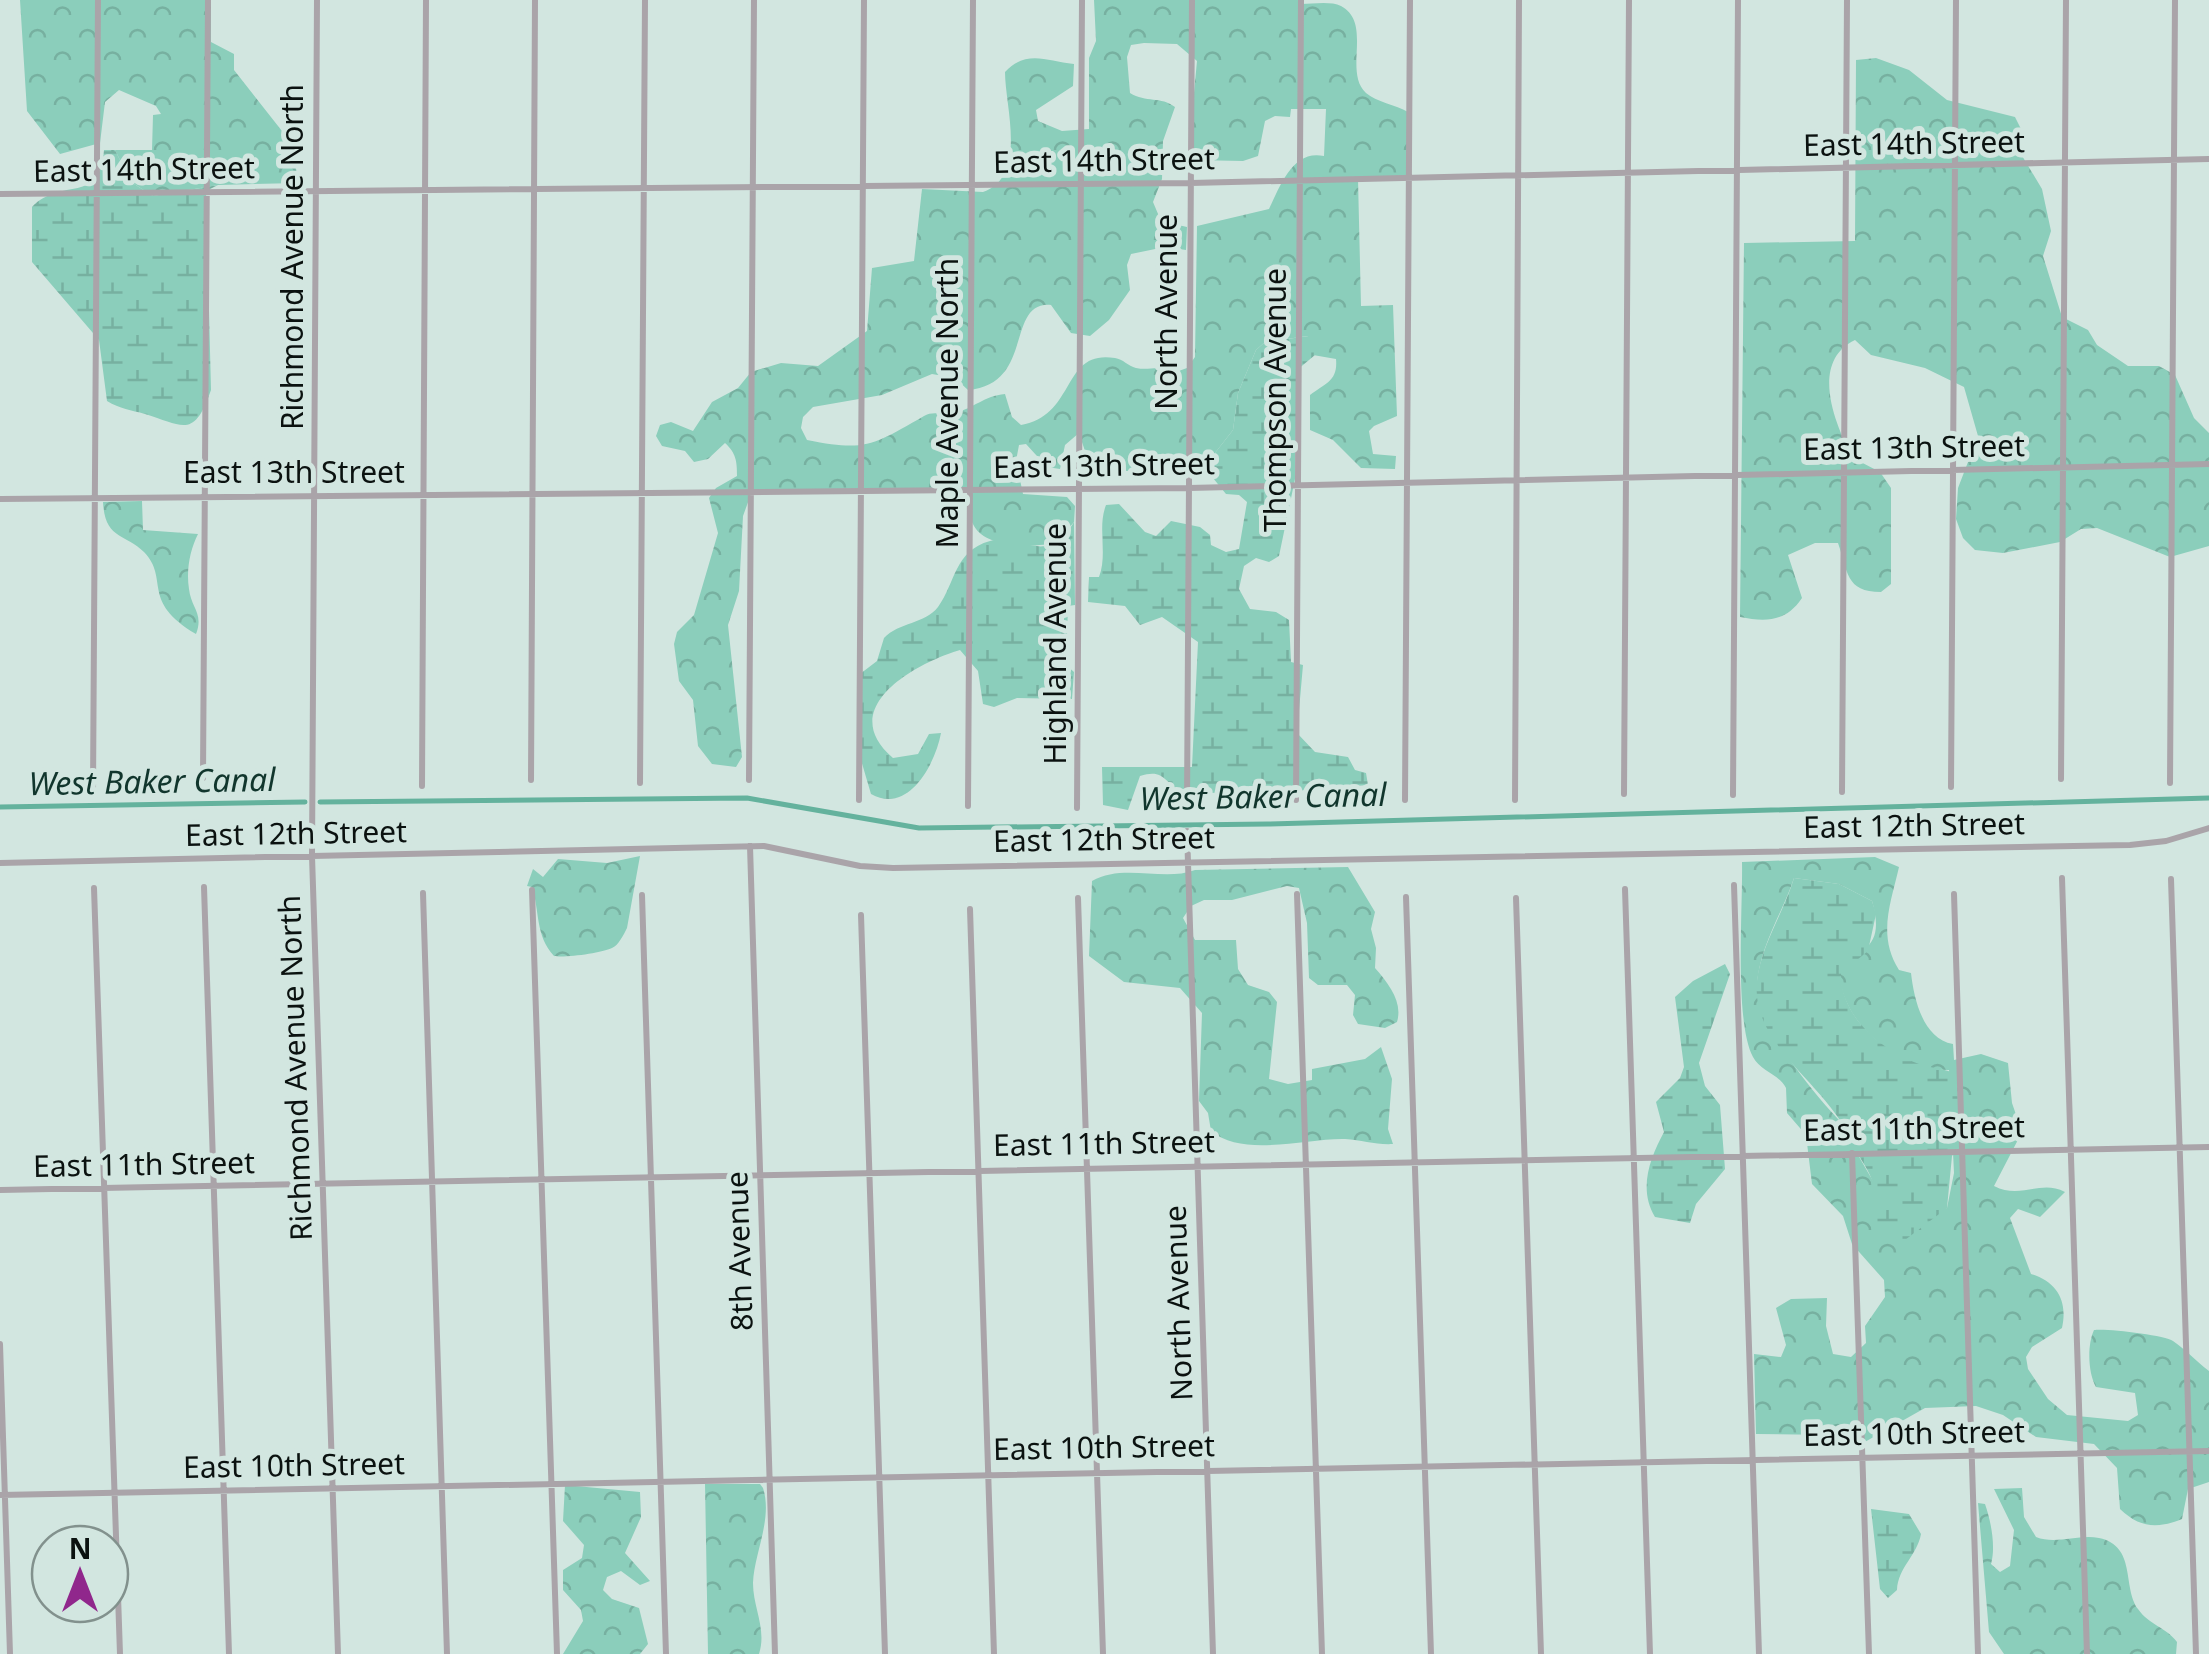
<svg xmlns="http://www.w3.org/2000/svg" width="2209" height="1654" viewBox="0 0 2209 1654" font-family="'Noto Sans',sans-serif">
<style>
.forest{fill:url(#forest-crowns);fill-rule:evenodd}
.wetland{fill:url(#wetland-marsh)}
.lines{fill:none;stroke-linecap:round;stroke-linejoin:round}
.canal{stroke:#64b29d;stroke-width:5}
.minor{stroke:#aaa4a9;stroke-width:6}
.labels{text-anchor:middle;stroke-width:10;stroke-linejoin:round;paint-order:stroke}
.street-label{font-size:30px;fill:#0b1210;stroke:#d2e6e0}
.water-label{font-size:32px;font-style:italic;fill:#11362d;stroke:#d2e6e0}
</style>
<defs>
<pattern id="forest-crowns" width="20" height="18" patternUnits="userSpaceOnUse" patternTransform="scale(2.5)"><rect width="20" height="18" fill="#8bcebb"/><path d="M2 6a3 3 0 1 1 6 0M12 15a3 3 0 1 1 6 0" fill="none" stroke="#77b0a0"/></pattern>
<pattern id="wetland-marsh" width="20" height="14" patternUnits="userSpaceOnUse" patternTransform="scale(2.5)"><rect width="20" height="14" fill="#8bcebb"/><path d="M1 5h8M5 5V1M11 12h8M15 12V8" fill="none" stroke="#77b0a0"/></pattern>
</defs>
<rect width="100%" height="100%" fill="#d2e6e0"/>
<!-- forest -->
<path class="forest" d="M20,0H211V42L234,54V70L293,145L298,183L218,185L153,196L131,182L115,150H152L153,115L161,114L156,106L119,90L105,102L100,143L60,154L27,111Z
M1094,0H1301L1302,4C1312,4 1331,1 1341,6C1373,23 1343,72 1366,93C1376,102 1396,105 1408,112V180L1358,179L1361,306L1393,305L1397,416L1374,426L1369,431L1373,454L1396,456L1395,469L1361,468L1333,440L1310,430V395C1326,383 1338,381 1336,359L1313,355L1308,336L1265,342L1256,350L1238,393L1233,430L1204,467L1195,466V461L1178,468L1126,471L1106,478L1091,469L1079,433L1065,445L1060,469L1047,467L1026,444L1019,445L1016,461L1023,494L1067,497L1075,506L1074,522L1057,542C1036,548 987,549 974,526C968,516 969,504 969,493L959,490L751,494L743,516L739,591L728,625L742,757L736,767L712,764L698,746L693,700L679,681L674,644L677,632L694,615L718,533L709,498L716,488L737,476C737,461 736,453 725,443L708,459L694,462L685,451L662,446L656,436L660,425L671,422L693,431L712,402L738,388L751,372L781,363L818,366L867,331L872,268L914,261L922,189L983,192C1028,176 1005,107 1005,72C1027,49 1046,61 1074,64L1073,86L1036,110L1038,121L1062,131L1089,129V58L1096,41ZM1144,43L1177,44L1197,61L1190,135L1193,160L1243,161L1258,156L1265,121L1275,116L1290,117L1291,109H1326L1324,156C1293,149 1280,186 1269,209L1197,226L1195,357L1187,368L1173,373C1159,364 1151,371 1136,368C1128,366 1123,359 1115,358C1061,349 1077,415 1021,425L1012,417L1005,394C984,396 974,408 955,413C945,416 933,410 924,416C873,445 867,452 807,440L801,428L803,417L813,407L882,395L932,374L955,378L968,390C1035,385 1005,301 1051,305L1071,333L1090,336L1109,320L1130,290L1127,265L1131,254L1165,247L1186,250L1187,227L1161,221L1153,202L1162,179L1163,141L1175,107C1161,96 1146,103 1130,93L1127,57L1131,45Z
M1876,58L1909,70L1947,100L2015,117L2023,133L2018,149L2042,189L2051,231L2043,256L2062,317L2088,330L2097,345L2128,366H2159L2175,375L2194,418L2209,433V546L2170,557L2097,528L2081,529L2060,542L2003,553L1975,550L1963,538L1956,519L1958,488L1978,436L1964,387L1925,368L1871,355L1855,340C1809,362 1835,425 1853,458L1880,472L1891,488V584L1881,592C1845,592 1848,571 1838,543H1815L1788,555L1802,598C1786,622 1766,622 1740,617L1744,243L1855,241L1856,60Z
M142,501L143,530L198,534C190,550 186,570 189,589C191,608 204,613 196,634C140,601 170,579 144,552C125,533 105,540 103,502Z
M640,856L627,928C624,934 618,946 612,948C602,953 565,958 554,956C535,935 540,912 532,887L527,886L533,869L543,877L558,859L607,863Z
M1875,857L1899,867C1891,903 1877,935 1899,970L1911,973C1914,999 1923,1039 1953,1044L1954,1060L1981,1054L2008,1063L2012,1103L2022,1132L1994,1186C2021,1200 2040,1179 2065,1192L2040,1217L2018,1209L2010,1218L2031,1274C2057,1282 2068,1301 2062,1328L2032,1347L2026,1357L2028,1369L2048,1399L2067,1415L2128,1421L2138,1415L2135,1393L2096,1387C2088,1373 2087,1345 2094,1330C2105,1328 2165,1335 2173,1341C2185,1349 2196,1361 2209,1371V1482L2188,1489L2182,1519C2157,1529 2140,1528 2120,1509L2117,1468L2094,1444L2036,1437L2003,1415L1976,1406L1925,1408L1863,1443H1846L1832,1435L1756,1434L1754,1354L1781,1357L1786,1345L1776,1308L1791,1299L1827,1298L1826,1326L1833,1354L1851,1357L1866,1343L1865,1326L1885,1297L1884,1280L1852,1244L1843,1216L1812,1184L1806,1135L1787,1113L1786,1088C1779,1074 1760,1071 1753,1057C1734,1022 1743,906 1742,862ZM1794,878L1839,884L1872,901C1885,947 1864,945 1840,973C1840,1023 1901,1071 1949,1070L1954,1173L1947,1208L1877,1224V1188L1858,1155L1870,1147C1837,1127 1756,1027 1757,987C1758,949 1783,912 1794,878Z
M1348,867L1375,912L1371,929L1376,948L1375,968C1389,984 1403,1002 1397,1022L1385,1028L1358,1024L1353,1015L1355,995L1347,985H1318L1309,978L1307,923L1299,888L1287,886L1232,900H1204L1191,906L1183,918L1195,940H1236L1238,969L1248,985L1269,992L1277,1002L1269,1079L1288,1084L1312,1080V1069L1365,1059L1381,1047L1392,1079L1388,1129L1393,1144C1376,1145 1362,1140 1345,1139C1306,1138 1243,1158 1211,1131L1208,1113L1199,1101L1202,1013L1180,988L1124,982L1089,956L1092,881C1123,863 1164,882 1195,870Z
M705,1484H760L763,1488C773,1519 754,1553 753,1583C753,1608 767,1629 759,1654H708Z
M565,1485L640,1492L641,1517L625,1553L650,1581L640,1585L621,1571L607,1577L603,1590L612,1599L639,1608L648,1644L640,1654H563L583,1621L581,1610L563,1590V1570L582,1558L584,1545L563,1521Z
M2022,1488L2024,1517L2036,1537C2056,1545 2078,1534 2099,1538C2137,1546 2122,1587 2138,1609C2149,1625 2166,1627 2177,1642L2176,1654H2004L1989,1632L1978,1503L1985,1504C1991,1521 1996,1547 1991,1564L2000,1572L2010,1566L2014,1530L1994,1489Z"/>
<!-- wetland -->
<path class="wetland" d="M104,150H115L131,182L153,196L218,185L206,191L211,390C194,439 184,426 145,414C131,410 120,409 107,401L99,340L32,262V207C62,176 100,206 104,150Z
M1309,336L1315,355L1297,370L1295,479L1279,556L1269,562L1256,558L1244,566L1239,589L1250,609L1276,612L1289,620L1291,662L1303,665L1297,733L1315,752L1348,757L1355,770L1366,773L1368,785L1256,794L1181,792C1164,782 1164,768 1140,776L1128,810L1103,805L1102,767H1192L1198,642L1162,617L1140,625L1125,606L1088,602L1089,577H1099C1108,553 1097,528 1106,505L1119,504L1145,532L1156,536L1171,521L1200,527L1210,535L1211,545L1226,552L1239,549L1247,502L1239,495L1226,494L1204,467L1233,430L1238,393L1256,350L1265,342Z
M1074,522L1075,605L1068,606L1066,665L1074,672L1072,699L1017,698L994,707L983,704L978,671L960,650C916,663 834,708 893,758L918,754L929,734L941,733C935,765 908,815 871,794L861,760L860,674L877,661L884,638C899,622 925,624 938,607C956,582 954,551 990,541C1022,532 1046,569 1074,522Z
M1794,878L1839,884L1872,901L1876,914L1868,951L1841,973C1840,1016 1882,1051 1919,1064C1932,1069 1946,1068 1957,1075L1959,1145L1952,1156L1947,1208L1901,1243L1878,1237C1874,1199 1882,1189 1858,1155L1863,1147H1853C1835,1088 1750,1049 1757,981C1761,945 1784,912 1794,878Z
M1725,964L1730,974L1699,1063L1705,1086L1720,1105L1725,1169L1696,1204L1690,1223L1655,1217C1638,1189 1650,1158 1664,1132L1656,1102L1680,1078L1684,1067L1675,997L1693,981Z
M1871,1509L1909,1514L1921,1534C1917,1556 1898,1567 1897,1590L1888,1598L1880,1589Z"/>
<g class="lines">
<!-- canal -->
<path class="canal" d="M320,802L747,798L919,828L1268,824L2209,798
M0,807L305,802"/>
<!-- minor -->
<path class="minor" d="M317,0L312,856L338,1654
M0,194L1191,183L2209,159
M0,499L1189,488L2209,464
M203,778L208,0
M2061,779L2066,0
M531,780L535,0
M749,780L754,0
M640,783L645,0
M2170,783L2175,0
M422,786L426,0
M1951,787L1956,0
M93,791L98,0
M1842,792L1847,0
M1624,794L1629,0
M1733,795L1738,0
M859,800L864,0
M1296,800L1301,0
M1405,800L1410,0
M1515,800L1519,0
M1187,805L1192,0
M968,806L973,0
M1077,808L1082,0
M1187,831L1213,1654
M750,846L775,1654
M0,863L764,846L860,866L893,868L2130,845L2166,841L2209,828
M2062,878L2087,1654
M2171,879L2196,1654
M1734,885L1759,1654
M204,887L229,1654
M94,888L120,1654
M1625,889L1650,1654
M532,890L557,1654
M423,893L447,1654
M1297,894L1322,1654
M1954,894L1978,1654
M642,895L666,1654
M1406,897L1431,1654
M1078,898L1103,1654
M1516,898L1541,1654
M970,909L994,1654
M861,915L885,1654
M1852,1153L1869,1654
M0,1190L2209,1147
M0,1344L10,1654
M0,1495L2209,1451"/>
</g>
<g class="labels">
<!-- street labels -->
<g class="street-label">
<text transform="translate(1914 144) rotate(-1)" y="10">East 14th Street</text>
<text transform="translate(1104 161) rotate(-1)" y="10">East 14th Street</text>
<text transform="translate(144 170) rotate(-1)" y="10">East 14th Street</text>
<text transform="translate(293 257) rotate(-90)" y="10">Richmond Avenue North</text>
<text transform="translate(1167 312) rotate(-90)" y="10">North Avenue</text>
<text transform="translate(1276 400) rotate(-90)" y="10">Thompson Avenue</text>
<text transform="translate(948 403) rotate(-90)" y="10">Maple Avenue North</text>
<text transform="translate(1914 448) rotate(-1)" y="10">East 13th Street</text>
<text transform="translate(1104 466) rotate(-1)" y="10">East 13th Street</text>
<text x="294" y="483">East 13th Street</text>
<text transform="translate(1056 644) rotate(-90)" y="10">Highland Avenue</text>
<text transform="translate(1914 826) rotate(-1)" y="10">East 12th Street</text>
<text transform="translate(296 834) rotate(-1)" y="10">East 12th Street</text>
<text transform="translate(1104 840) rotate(-1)" y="10">East 12th Street</text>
<text transform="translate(296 1068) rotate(-92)" y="10">Richmond Avenue North</text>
<text transform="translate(1914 1129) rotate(-1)" y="10">East 11th Street</text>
<text transform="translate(1104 1144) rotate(-1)" y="10">East 11th Street</text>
<text transform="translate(144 1165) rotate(-1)" y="10">East 11th Street</text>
<text transform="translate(740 1251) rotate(-92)" y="10">8th Avenue</text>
<text transform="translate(1179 1303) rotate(-92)" y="10">North Avenue</text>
<text transform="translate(1914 1434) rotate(-1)" y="10">East 10th Street</text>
<text transform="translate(1104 1448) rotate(-1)" y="10">East 10th Street</text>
<text transform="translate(294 1466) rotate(-1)" y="10">East 10th Street</text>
</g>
<!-- water labels -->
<g class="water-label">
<text transform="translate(152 782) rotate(-1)" y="11">West Baker Canal</text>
<text transform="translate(1263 797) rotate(-1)" y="11">West Baker Canal</text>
</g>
</g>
<!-- north arrow -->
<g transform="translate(80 1574)"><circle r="48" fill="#d2e6e0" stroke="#82918d" stroke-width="2.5"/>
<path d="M0-8L18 38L0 25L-18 38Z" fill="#90278c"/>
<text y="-15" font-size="28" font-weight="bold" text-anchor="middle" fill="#0b1210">N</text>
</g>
</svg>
